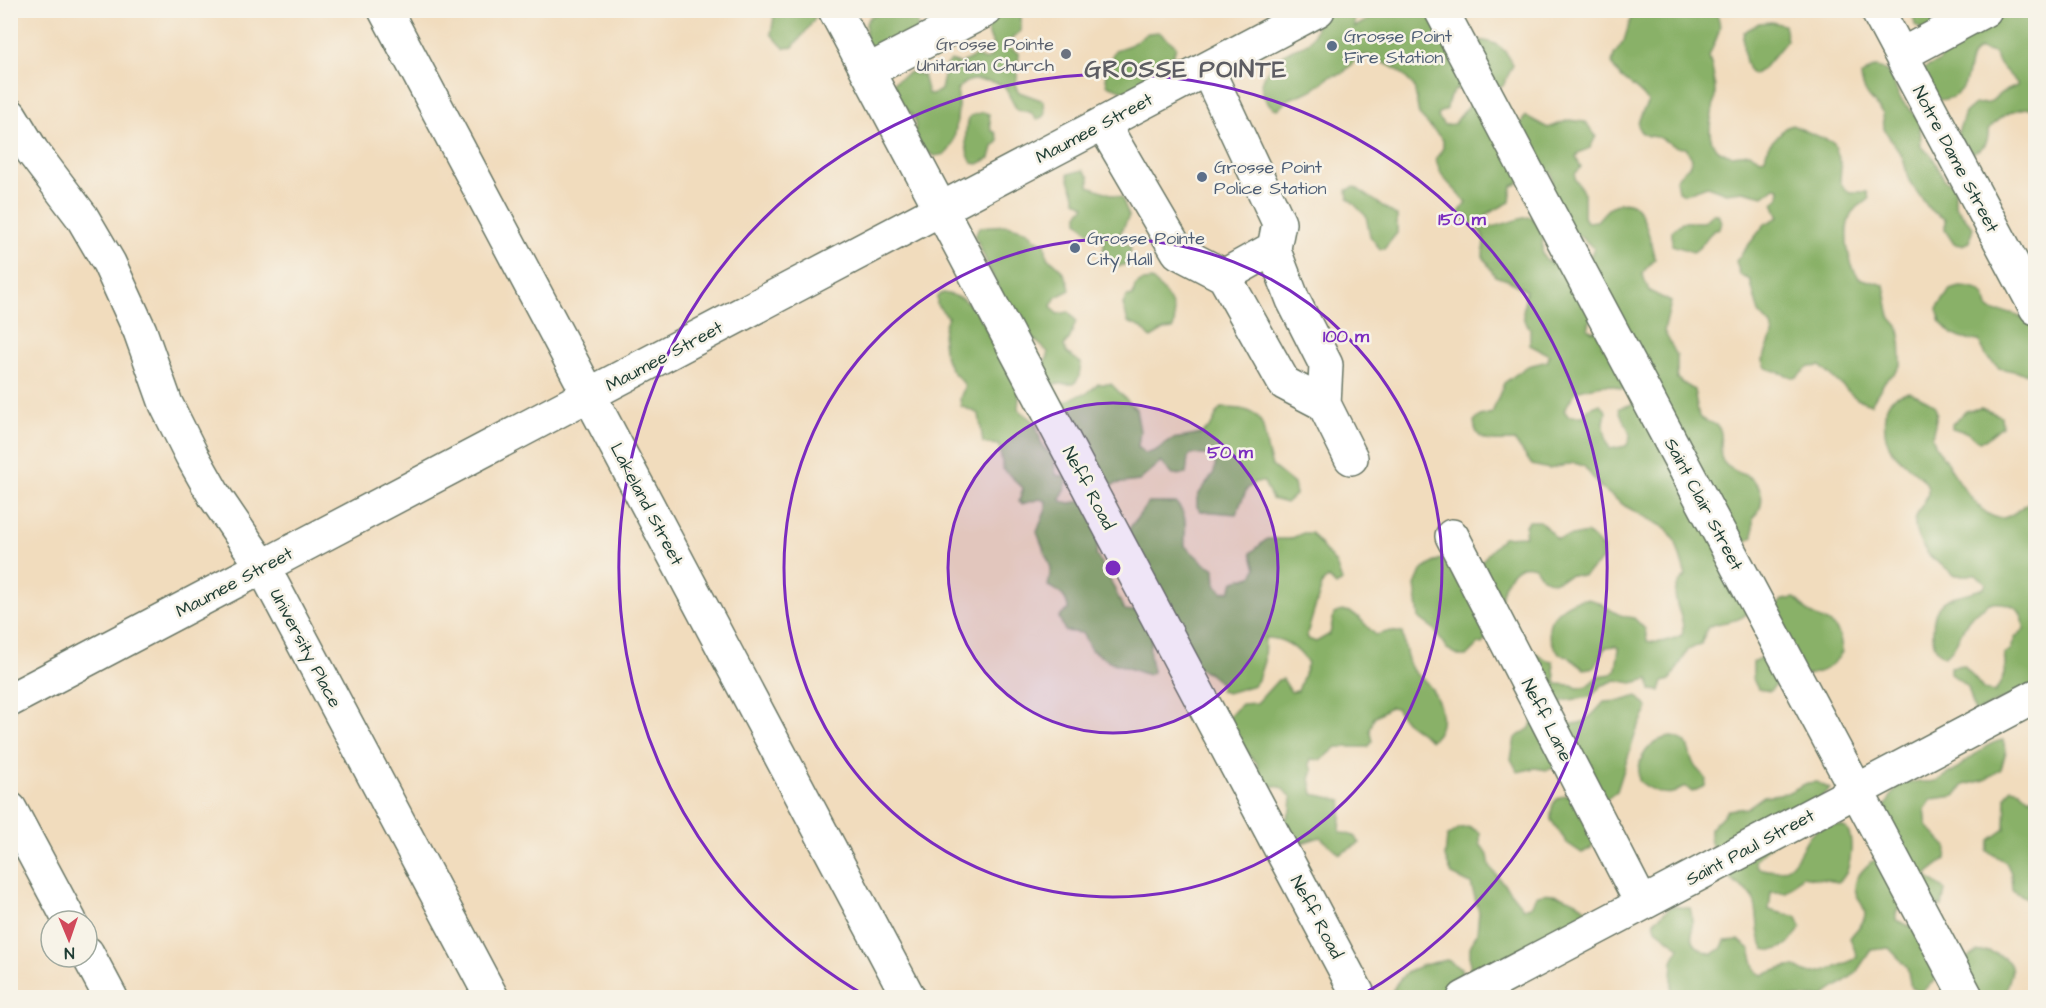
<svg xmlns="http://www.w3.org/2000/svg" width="2046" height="1008" viewBox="0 0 2046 1008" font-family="'Architects Daughter',sans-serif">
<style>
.forest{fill:#89b167;stroke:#54774e;stroke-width:1.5;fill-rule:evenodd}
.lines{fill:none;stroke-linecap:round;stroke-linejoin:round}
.minor-casing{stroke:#687564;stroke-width:36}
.minor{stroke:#fff;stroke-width:33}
.ring{fill:none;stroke:#7b2cbf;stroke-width:3}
.service-dot{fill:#5c6f8a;stroke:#f7f3e8;stroke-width:2}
.worship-dot{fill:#6b7280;stroke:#f7f3e8;stroke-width:2}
.labels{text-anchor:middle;stroke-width:5;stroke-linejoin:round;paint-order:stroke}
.service-label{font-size:18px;fill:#4e5e75;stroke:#f7f3e8;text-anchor:start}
.worship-label{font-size:18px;fill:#5b616d;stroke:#f7f3e8;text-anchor:end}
.street-label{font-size:18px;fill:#1f3d34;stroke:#f7f3e8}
.district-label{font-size:24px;font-weight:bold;letter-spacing:1.5px;fill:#5d5d63;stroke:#f7f3e8}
.centre{fill:#7b2cbf;stroke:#f7f3e8;stroke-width:3}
.ring-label{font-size:18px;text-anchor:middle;font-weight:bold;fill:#7b2cbf;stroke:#f7f3e8;stroke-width:5;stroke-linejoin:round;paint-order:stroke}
</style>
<rect width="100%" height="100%" fill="#f7f3e8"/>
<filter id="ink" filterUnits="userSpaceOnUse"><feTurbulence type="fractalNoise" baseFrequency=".0167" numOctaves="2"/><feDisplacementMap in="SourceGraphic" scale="12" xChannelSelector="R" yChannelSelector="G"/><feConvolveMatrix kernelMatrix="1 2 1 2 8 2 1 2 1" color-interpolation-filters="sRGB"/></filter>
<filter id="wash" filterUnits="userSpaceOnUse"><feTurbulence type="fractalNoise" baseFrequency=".008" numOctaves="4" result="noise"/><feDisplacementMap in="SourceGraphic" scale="24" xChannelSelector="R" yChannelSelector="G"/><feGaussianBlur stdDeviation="1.35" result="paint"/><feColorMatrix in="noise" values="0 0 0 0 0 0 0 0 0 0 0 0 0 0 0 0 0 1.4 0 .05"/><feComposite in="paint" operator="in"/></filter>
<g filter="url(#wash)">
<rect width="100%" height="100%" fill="#f1dcbd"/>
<!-- forest -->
<path class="forest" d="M892,10L910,11L918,20L917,33L900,58L865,47L866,23L871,16Z
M1400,10L1443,11L1467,40C1489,39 1504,43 1513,65L1503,86C1482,93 1450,73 1447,109L1439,113L1438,117L1444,125L1454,124L1470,104L1519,125L1526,116L1548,128L1569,120L1585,122L1596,136L1590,148L1578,153L1576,158L1581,167L1575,174V179L1584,193V217L1587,222L1597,221C1602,216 1607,208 1614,205C1646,190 1649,243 1655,259L1642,273L1649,291L1671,302L1664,331L1677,356V379L1694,390L1699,417C1705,423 1714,421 1719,428C1726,439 1715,454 1725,464C1732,471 1741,473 1749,477C1764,486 1766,507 1753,517V537L1736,549L1751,609C1739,625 1725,619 1708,627L1701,644L1688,650L1670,680L1663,682L1660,691L1651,690L1649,679L1632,683L1616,680L1601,686L1591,697L1562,701L1561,712L1567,723C1583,728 1594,713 1604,702L1621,701L1637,696L1648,708L1636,732L1617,791L1599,805L1596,836L1591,848L1582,853L1567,843L1551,820C1550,799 1559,794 1579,794L1553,768L1547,770L1535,768L1518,772L1511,759L1515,738L1530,728L1535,714L1525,648C1537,649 1540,661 1553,661L1556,684L1572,685L1577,688L1588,686L1598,676L1612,674L1616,669L1619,649L1616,646L1606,647L1595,667L1584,669L1567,656L1559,654C1554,646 1548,638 1549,628C1550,613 1573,598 1587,599C1606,601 1610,616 1634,618L1645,629L1647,641C1659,645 1672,639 1682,635C1688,613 1661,596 1686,576L1676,543L1666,528L1625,506L1600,487L1584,466L1574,463L1549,469L1532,465L1515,441C1496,441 1475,446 1474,421L1480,416L1492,413L1504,383L1528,366L1548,361L1549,355L1530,345V328L1524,320L1523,313L1526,291L1508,280L1495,276L1483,256L1484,240L1482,234L1470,221L1458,218V214L1466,203C1456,187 1441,183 1436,159L1443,148V140L1419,115L1414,86L1398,70L1369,55L1360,56L1342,74L1331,76L1312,90L1289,99L1278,109C1272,108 1270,105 1267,101C1251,82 1276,57 1293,49C1299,46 1304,47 1310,41C1316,34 1317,20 1321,11H1359L1354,22L1355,27L1373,17ZM1534,166L1551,172L1553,180L1547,194L1573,231L1594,248L1588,261L1600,326L1593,332L1588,329L1591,317L1562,262H1548L1542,254L1543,234L1532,217C1516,217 1501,228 1486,227L1487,214L1510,202L1512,186L1517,184ZM1621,381L1633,404L1619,408C1621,422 1637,432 1626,446L1610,449C1608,446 1604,431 1604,426C1603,415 1611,413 1600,404L1588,409L1584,416H1568L1564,410L1576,391C1590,387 1610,381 1621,389L1624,387Z
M1912,10L2035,11V108C2017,107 2000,115 1988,130C1989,143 1984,148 1972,153L1957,135L1965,113L1975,104L1989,103L2001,93L2017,86V83L2001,66L1994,53L1980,49C1960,58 1979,98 1938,100L1923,69L1940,61L1942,54L1924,31L1915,25Z
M768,11H814L816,15C810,29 801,36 793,47L784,48L771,34L774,17Z
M995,11H1019L1021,13V31L1008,42V46L1019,54L1016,88L1019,92L1044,101L1045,115L1037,120L1030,112L1017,110L1004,86C989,80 966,73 957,91C960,101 956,143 949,150C946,155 941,155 935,156L923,150L914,133C920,115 907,112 898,101C894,96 894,88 894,82L910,72L923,75L928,94L932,95L941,90L946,66L951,61L960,64L975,56L985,60L990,58L994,48C987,28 984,31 995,11Z
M1633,11H1714C1727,27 1714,40 1709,57C1713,69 1715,82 1715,95C1714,114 1703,133 1717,150L1731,155L1750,153L1761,159L1765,158L1768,146L1785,128L1792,125L1834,143L1841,164L1840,182L1844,188L1850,192H1867L1869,198C1864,204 1854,208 1851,214C1843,231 1847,263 1859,278L1884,285L1890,317L1898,326L1900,335L1901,364L1896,372L1885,381L1871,404L1857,399L1820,366L1809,367L1795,378L1766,368L1763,360L1773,333L1771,326L1759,313L1750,280L1740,275L1736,261L1765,224L1779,217L1773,203L1779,198L1780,188L1775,187L1763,196L1743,191L1726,193L1707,186L1685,194L1678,191L1676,179L1689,166L1692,159L1686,148C1674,148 1671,143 1660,138C1656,136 1651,137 1646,135C1630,129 1643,111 1648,102C1640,86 1618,82 1612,63L1614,55L1624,41Z
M1772,22L1784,25L1787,40L1764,68L1753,75C1745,69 1741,41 1744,32L1759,23Z
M1159,32L1176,46L1170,68L1152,76L1129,93L1107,85L1105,70L1115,50L1130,45L1148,33Z
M1874,67C1892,67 1893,84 1900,98C1905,106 1913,112 1920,119L1921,147L1932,156L1944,179L1955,186V206L1973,227L1969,242L1962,245L1954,244L1945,230V219L1930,210L1909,181L1903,158L1884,129L1883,113C1872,101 1862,92 1861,76Z
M983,112L989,114L991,130L996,133L999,141L993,147L990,158L978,164L972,163C964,150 964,129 970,116Z
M1083,170L1089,177V186L1122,198L1129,216L1120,234L1122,240L1131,248L1128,264L1117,267C1093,251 1108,255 1103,236L1095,231L1088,232L1078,221V214L1085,206L1076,200C1075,190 1069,185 1068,174Z
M1355,187L1397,216V233L1384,249H1380L1370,236L1366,216L1348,198L1347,190Z
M1712,214H1718L1721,222L1719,228C1704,234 1706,246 1693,252L1672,245V231L1682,222H1704Z
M1007,225L1028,231L1036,240L1045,242L1047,258C1058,263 1068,277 1070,290L1056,297L1051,306L1057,314L1069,312L1076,321L1070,338L1064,346L1066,352L1081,363L1079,377L1074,384H1051L1043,371V363L1048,357V352L1026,332L1017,331L975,236L979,227Z
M1152,280C1167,293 1179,310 1173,329L1164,330L1151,338L1142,328L1128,322L1123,304L1127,297L1133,296L1135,286L1142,281Z
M1960,287C1978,288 1983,289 1988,307L1995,312L2012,313L2035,325V371L2028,374L1999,368L1987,357L1979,341L1963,339L1952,334L1941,323L1937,309L1950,290Z
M943,293C984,298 985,335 1003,363C1008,370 1015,377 1020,384L1018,409L1036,424L1042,446L1053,456L1056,475L1067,477C1068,487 1061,493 1061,501L1070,503L1082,501L1091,453L1089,448L1079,443L1060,403C1071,402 1074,394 1086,394L1098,384H1111L1136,409L1140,431L1138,446L1144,453C1161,453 1160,443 1173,439C1185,436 1199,438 1209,428C1215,423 1215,413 1221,408C1275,407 1258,429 1272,466L1294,484L1296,494L1286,503L1272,499L1264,482H1255L1247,489L1236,514L1201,511L1197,507V498C1202,484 1221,475 1214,456L1192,454L1188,458L1186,474L1173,475L1161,462L1139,481L1114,484L1106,492L1096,555C1108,572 1115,591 1124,610L1132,611L1143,608L1129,529L1148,503H1176C1190,518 1184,529 1185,546L1204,563L1215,569L1216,586L1223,592L1230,591L1234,581L1252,576L1256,568L1251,553L1267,539H1290L1303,533H1311L1336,564L1342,581L1336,586L1328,578L1323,582L1307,634L1308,639L1316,642L1330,634L1334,614C1354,603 1362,624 1376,635L1391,631L1402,633C1405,644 1406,660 1412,669C1415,675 1422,678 1426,682C1440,698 1450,726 1431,740L1405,721L1396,708L1390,707L1374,717L1370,730L1373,741L1368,747H1337L1322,760L1311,759L1309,764L1313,770L1310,779L1313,794L1342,800L1340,832L1354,836L1360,843L1340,854L1320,837L1295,845L1282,826L1291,810L1292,797L1280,787L1267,785L1262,781L1257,763L1249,756L1229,717L1241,704L1257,703L1278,680L1283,679L1291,692L1298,691L1308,663C1297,647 1284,637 1265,638L1264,661L1258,680L1254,685L1227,693L1220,690V683L1207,672L1194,666L1155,633C1146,648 1150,656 1153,672L1148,675L1111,662L1091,650L1082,633L1065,631L1059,617L1068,610C1068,596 1058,591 1048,586L1051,568L1037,532L1046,509V501L1040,499L1022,504L1019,502L1023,488L1003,469L999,445L983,443L979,414L961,406L960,398L965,386C962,380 957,377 953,372C942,357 940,333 948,317L937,305V296Z
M1910,392C1940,406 1940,405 1932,436L1936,447C1950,464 1978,522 2003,518C2016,516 2024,502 2035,500L2036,563L2033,570L2036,577L2035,685L1975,712L1968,687L1950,673V667L1964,665L1984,690L1995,692C2004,678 2007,670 2004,654L2010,651L2015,638L2024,630C2024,607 2011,601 1989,603C1983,609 1974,612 1969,619C1961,629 1957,649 1945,656C1934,650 1933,644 1933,632C1932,593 1957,598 1984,588L1986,583L1976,575H1954C1946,566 1933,562 1926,551C1897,511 1935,505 1927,485C1925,479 1919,476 1915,472C1892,452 1882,446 1885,414C1887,399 1896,394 1910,392Z
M1981,408L2001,416L2002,426L1985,440L1979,441L1968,433L1952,428V424L1966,411Z
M1529,521H1540L1557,539L1587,533L1603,548L1602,560L1584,576L1571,575L1553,582L1542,578L1535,567C1514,559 1502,584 1501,602C1500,608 1502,615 1499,621C1495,629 1488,636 1482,644H1478L1466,656H1460L1447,649L1434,629L1419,618L1415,585L1421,571L1438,560L1446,558L1480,563L1503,537L1525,536V526Z
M1795,598C1801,604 1808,614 1816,617C1836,625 1841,630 1842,652C1823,685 1790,668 1770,691L1758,689L1753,679V662L1765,656H1778L1775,608L1782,600Z
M1671,737C1695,740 1685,753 1696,768C1700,772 1703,774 1706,779L1705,786L1692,792L1686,787C1680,788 1678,792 1672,793C1662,796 1646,787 1639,781C1636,759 1649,739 1671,737Z
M2003,740L2006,751L2001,769L1985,780L1964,785L1955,796L1932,799L1925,809L1927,826L1947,847L1946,859L1928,873L1927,877L1945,890L1942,907L1933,903L1900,907L1896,913V920L1912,927L1939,977L1921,992L1911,988L1907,967L1889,948L1871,950L1855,974L1822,997H1671L1673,961L1679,947L1656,929L1654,921L1672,906L1690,908C1697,929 1681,946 1713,954L1721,949L1725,941L1739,940L1750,949L1756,971L1762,975C1772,973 1785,965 1795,967C1799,967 1803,972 1808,973C1819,974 1850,964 1857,956L1850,938C1854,932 1862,925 1864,919C1870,902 1843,895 1862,871C1867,866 1870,861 1877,860L1884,809L1898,784C1910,779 1923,784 1935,781C1959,773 1979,744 2003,740Z
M1817,782L1830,789L1755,860C1756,868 1760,869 1768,870C1796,875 1798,851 1810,835C1817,827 1841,820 1848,831C1854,843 1851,875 1838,882L1802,876L1786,892H1771L1769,910L1797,917L1801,927C1793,941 1781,954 1764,949C1754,931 1761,913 1752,896C1749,890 1739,887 1734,882C1720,870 1708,847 1710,829L1728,810L1747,808L1764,796L1787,793L1807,783Z
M2011,788L2020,790L2029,798L2035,795V951V926L2027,898L2012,890L2011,873L2006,862L1987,851L1990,840L2005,829L2006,796Z
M1470,827L1480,833V844L1488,855L1490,867L1523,908L1531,906L1536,896C1549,889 1577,899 1587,910L1581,920L1477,979L1470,970V947L1477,933L1479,912L1471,884L1452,875L1445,857L1447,837L1460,828Z
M1989,951C2029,966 2003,977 2007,997L1976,998L1964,960L1978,952Z
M1447,960L1461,968L1466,997L1390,998C1399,969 1419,965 1447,960Z"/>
</g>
<g filter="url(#ink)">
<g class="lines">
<!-- minor casing -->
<g class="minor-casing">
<path id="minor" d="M385,10L909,998
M835,10L1360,998
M1441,10L1967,998
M1877,10L2036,308
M1901,55L1985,10
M1207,69L1279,223L1274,248L1276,256L1293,300L1326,365L1324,404L1351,458
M868,71L986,10
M10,115L32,151L82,217L109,263L140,331L166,404L192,456L214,495L263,567L492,998
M1103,124L1178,252L1224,276L1284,383L1324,404
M1224,276L1274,248
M1452,536L1642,904
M10,700L1318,10
M10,809L70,921
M87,953L111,998
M1464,998L2036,696"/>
</g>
<!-- minor -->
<use href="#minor" class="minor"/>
</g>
</g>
<!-- distance rings -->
<circle cx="1113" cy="568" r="165" fill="#7b2cbf" fill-opacity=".12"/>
<g class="ring">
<circle cx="1113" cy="568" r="165"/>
<circle cx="1113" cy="568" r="329"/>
<path d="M866 996A494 494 0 1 1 1360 996"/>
</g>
<!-- markers -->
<g class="service-dot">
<circle cx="1332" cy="46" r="6"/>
<circle cx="1202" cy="177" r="6"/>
<circle cx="1075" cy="248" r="6"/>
</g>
<circle class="worship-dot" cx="1066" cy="54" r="6"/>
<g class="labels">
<!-- service labels -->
<g class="service-label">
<text x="1344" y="42">Grosse Point<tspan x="1344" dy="21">Fire Station</tspan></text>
<text x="1214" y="173">Grosse Point<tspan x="1214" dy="21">Police Station</tspan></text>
<text x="1087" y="244">Grosse Pointe<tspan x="1087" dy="21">City Hall</tspan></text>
</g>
<!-- worship labels -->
<g class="worship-label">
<text x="1054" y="50">Grosse Pointe<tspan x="1054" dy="21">Unitarian Church</tspan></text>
</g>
<!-- street labels -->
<g class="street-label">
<text transform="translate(1094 128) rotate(-28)" y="6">Maumee Street</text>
<text transform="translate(1956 159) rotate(62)" y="6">Notre Dame Street</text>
<text transform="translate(664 356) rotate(-28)" y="6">Maumee Street</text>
<text transform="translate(1089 488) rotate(62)" y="6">Neff Road</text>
<text transform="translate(647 504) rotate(62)" y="6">Lakeland Street</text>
<text transform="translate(1704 504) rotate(62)" y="6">Saint Clair Street</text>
<text transform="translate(234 582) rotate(-28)" y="6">Maumee Street</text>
<text transform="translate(306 648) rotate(62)" y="6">University Place</text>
<text transform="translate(1547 720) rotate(63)" y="6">Neff Lane</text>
<text transform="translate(1750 847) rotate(-28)" y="6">Saint Paul Street</text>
<text transform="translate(1317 917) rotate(62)" y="6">Neff Road</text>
</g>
<!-- district labels -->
<g class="district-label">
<text x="1186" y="77">GROSSE POINTE</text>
</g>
</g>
<circle cx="1113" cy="568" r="9" class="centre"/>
<g class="ring-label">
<text x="1462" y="225">150 m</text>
<text x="1346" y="342">100 m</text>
<text x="1230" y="458">50 m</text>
</g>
<!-- margin -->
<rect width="2046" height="1008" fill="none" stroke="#f7f3e8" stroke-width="36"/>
<!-- north arrow -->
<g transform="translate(69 939) rotate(178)"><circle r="28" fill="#f7f3e8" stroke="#a1aaa0" stroke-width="1.5"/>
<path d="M0-4.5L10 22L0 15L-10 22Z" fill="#d1495b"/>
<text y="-9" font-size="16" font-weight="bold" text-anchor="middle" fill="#1f3d34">N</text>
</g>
</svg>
